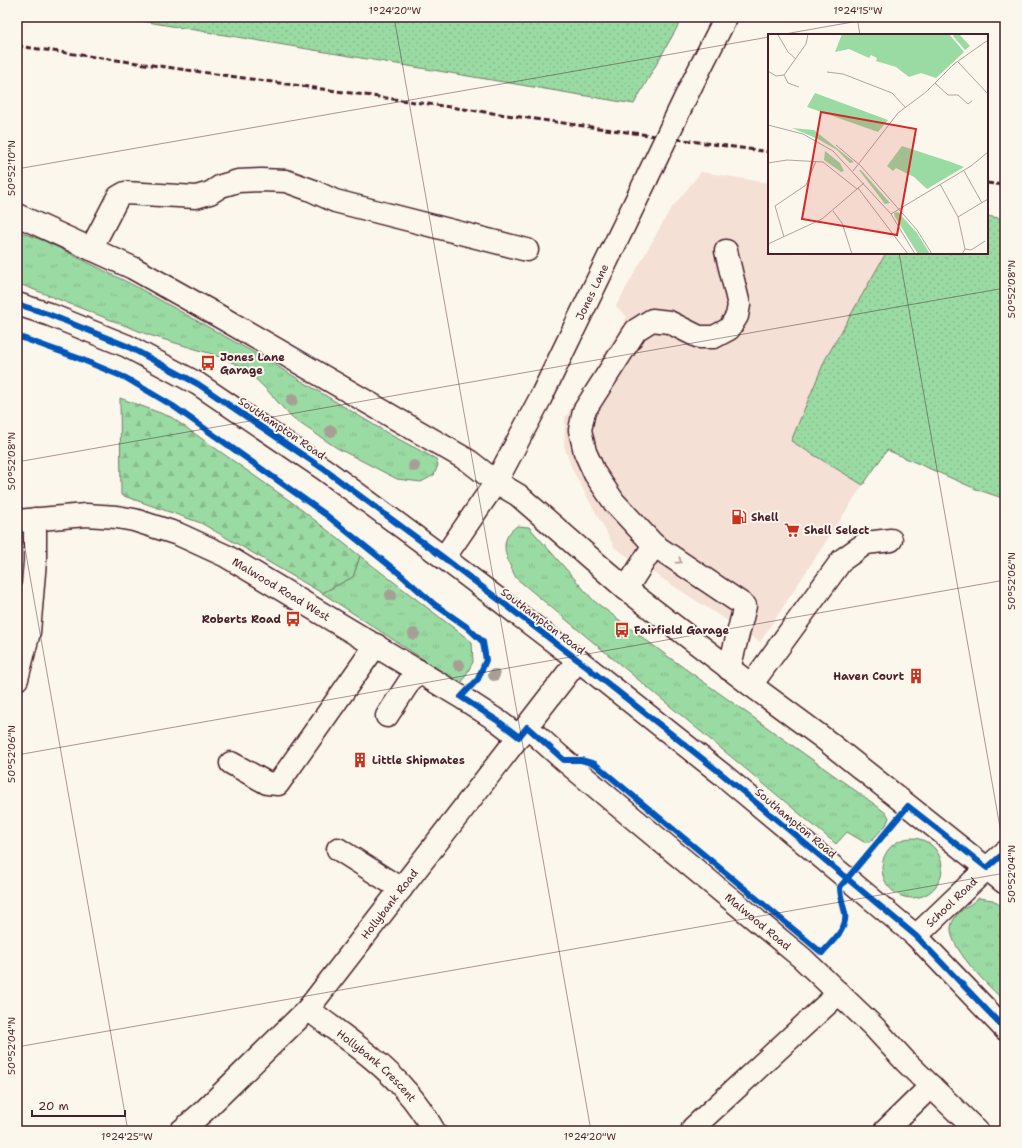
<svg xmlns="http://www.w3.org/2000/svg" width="1022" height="1148" viewBox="0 0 1022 1148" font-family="'Shantell Sans',sans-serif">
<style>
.built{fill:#f4e0d5}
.grass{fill:url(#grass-tufts);stroke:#727c67}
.forest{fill:url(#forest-firs);stroke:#727c67}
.garden{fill:url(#garden-dots);stroke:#727c67}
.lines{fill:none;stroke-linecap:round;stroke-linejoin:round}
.minor-casing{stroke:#4a1f2b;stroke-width:25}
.minor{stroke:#fbf7ec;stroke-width:22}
.rail{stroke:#4a1f2b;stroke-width:3;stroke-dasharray:6 3;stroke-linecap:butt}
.minor-bridge-casing{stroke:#4a1f2b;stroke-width:25;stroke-linecap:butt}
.minor-bridge{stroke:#fbf7ec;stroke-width:22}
.cycleway-casing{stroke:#fbf7ec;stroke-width:8}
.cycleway{stroke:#0057b8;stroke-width:6}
.tree{fill:#a79f96}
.oneway{stroke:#ab9695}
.ticks{fill:none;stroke:#4a1f2b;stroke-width:1;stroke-opacity:0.45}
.labels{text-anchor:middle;stroke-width:4;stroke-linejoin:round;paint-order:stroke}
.street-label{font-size:11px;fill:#4a1f2b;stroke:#fbf7ec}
.poi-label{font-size:11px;font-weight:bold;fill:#4a1f2b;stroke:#fbf7ec;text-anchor:start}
.inset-road{fill:none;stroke:#b4a19f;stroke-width:1}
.view{fill:#d62828;fill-opacity:0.15;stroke:#d62828;stroke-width:2}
.inset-edge{fill:none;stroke:#4a1f2b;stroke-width:2}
.neatline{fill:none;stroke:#4a1f2b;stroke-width:1.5}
.ticks-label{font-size:10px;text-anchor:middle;fill:#4a1f2b}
</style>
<defs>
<pattern id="grass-tufts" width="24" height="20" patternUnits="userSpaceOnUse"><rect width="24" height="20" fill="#9adaa3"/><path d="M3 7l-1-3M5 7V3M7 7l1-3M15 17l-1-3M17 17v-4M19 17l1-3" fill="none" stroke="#86bb8c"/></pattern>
<pattern id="forest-firs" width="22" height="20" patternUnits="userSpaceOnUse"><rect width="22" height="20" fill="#9adaa3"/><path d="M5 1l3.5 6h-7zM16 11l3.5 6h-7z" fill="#86bb8c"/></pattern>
<pattern id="garden-dots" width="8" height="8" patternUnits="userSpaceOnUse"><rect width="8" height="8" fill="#9adaa3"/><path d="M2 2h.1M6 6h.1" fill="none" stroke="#86bb8c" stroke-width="1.8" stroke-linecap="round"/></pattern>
</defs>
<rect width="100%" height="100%" fill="#fbf7ec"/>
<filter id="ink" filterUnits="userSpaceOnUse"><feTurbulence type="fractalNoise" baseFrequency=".025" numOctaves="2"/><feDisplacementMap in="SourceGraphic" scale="8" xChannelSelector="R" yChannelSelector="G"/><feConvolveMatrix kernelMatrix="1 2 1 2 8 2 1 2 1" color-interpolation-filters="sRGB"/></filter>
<g filter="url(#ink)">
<!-- built -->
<path class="built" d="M701,172L769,183V253H886L825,360L791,441L863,485L760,642L615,548L573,471L564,446L565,418L627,317L616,306L670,210Z"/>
<!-- grass -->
<path class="grass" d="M17,231L45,241L135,286L267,360L389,434L436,459L438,465L434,475L421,482L397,479L337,448L292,418L267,390L243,367L212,354L149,335L17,283Z
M517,526L529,527L594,601L666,655L877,806L887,814L889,818L886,825L870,842H864L847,832L836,844L516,578C507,559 496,541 517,526Z
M360,556L472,642L473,662L461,684L322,593L353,577Z
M882 868a30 30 0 1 1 60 0a30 30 0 1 1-60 0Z
M979,898L993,900L1005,909V1002C991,988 943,944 952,923C956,912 970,905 979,898Z"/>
<!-- forest -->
<path class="forest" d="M120,398L171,417L293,503L360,556L353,577L322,593L201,523L121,495Z"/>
<!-- garden -->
<path class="garden" d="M118,17H683L634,104Z
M987,216L1005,219V499L976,489L887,450L863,485L791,441L825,360L886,253H987Z"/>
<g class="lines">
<!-- minor casing -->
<g class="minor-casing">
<g id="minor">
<path d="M690,88L726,17"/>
<path d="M17,215L133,268L217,315L469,461L496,482L518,495L626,589L751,685L823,738L1005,883"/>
<path d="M91,249L118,197L125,193L196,197L210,193L221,186L238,181L261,180L286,181L311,190L335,201L527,250"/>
<path d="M17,304L48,314L127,346L198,384L325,470L444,558L578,660L723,775L916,936L1005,1029"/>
<path id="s1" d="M17,521L86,515L117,517L134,520L178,534L226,556L461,697L498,721L519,737"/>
<path d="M654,545L614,502L595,474L585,452L580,430L584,411L636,330L652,320L669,322L699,337H714L729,329L737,316L739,305L726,251"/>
<path id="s2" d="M444,558L496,482L540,399L647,178"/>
<path d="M626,589L654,545L745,606L729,669"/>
<path d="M17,679L29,632L35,561V519"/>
<path d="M751,685L842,560L866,543L891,540"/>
<path d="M387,716L417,670"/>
<path id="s3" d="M527,727L564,760L621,808L802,958L874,1027L906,1062L977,1131"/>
<path d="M231,763L267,783L278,784L376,645"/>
<path d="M338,849L401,889"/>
<path id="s4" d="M916,936L987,868L1005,852"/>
<path id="s5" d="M308,1009C341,1035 379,1059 406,1091C417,1103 426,1117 434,1131"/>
<path d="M693,1128L839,993"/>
<path id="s6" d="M181,1131L204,1111L308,1009L578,660"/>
<path d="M885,1131L931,1086"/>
</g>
</g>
<!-- minor -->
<use href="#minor" class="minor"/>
<!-- rail -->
<path class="rail" d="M17,46L769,152
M987,183L1005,185"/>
<!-- minor-bridge casing -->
<g class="minor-bridge-casing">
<path id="minor-bridge" d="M647,178L690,88"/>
</g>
<!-- minor-bridge -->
<use href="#minor-bridge" class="minor-bridge"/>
<!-- cycleway casing -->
<g class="cycleway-casing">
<path id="cycleway" d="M17,304L48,314L127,346L198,384L325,470L444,558L578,660L723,775L916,936L1005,1029
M17,336L78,358L126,378L173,406L325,514L400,574L434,604L467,627L483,642L486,660L478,679L461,697L498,721L519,737L527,727L564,760H581L595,764L822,953C832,941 848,929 845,913C843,904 840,896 840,887L908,806L987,868L1005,852"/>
</g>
<!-- cycleway -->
<use href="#cycleway" class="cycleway"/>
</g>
<!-- trees -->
<g class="tree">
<circle cx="292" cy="400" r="6"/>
<circle cx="331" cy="431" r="6"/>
<circle cx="414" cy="466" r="6"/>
<circle cx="391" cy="595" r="6"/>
<circle cx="414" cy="634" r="6"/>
<circle cx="459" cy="665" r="6"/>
<circle cx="494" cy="675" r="6"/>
</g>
<!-- one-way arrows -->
<defs><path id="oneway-chevron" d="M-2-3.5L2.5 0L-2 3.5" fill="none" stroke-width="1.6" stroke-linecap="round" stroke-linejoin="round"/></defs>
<use class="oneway" href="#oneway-chevron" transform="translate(679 561) rotate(34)"/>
</g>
<!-- ticks -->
<path class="ticks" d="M394,17L591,1131M857,17L860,35M779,35L881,17M17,169L769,37M899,253L1005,856M17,462L1005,288M17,503L128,1131M17,755L1005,580M17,1047L1005,873"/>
<!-- icons -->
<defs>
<g id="bus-bare" transform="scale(1.2)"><path d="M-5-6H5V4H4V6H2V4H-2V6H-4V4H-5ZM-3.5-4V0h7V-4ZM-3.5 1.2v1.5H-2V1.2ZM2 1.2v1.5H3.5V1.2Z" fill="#c8321e" stroke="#fbf7ec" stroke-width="2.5" paint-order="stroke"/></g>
<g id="fuel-bare" transform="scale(1.2)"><path d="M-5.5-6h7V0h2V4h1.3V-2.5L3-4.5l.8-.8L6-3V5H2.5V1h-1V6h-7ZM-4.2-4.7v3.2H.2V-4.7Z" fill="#c8321e" stroke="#fbf7ec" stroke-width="2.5" paint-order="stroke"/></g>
<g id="supermarket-bare" transform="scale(1.2)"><path d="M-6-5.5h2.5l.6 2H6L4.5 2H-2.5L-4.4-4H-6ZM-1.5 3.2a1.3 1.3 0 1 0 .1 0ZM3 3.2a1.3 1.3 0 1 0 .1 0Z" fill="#c8321e" stroke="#fbf7ec" stroke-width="2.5" paint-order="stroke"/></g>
<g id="building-bare" transform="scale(1.2)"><path d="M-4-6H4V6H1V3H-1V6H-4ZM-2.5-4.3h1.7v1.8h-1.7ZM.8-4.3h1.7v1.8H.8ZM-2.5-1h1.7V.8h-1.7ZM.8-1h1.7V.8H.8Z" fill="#c8321e" stroke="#fbf7ec" stroke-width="2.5" paint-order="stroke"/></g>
</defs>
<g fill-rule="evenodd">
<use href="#bus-bare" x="208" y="363"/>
<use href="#fuel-bare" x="739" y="517"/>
<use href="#supermarket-bare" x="792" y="530"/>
<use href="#bus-bare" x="293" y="619"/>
<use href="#bus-bare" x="622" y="630"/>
<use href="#building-bare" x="916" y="676"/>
<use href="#building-bare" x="360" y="760"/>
</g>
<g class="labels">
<!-- street labels -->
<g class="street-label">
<text dy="4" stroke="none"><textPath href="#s2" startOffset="305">Jones Lane</textPath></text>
<text transform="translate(282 428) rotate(34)" y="4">Southampton Road</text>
<text dy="4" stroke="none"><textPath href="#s1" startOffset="281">Malwood Road West</textPath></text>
<text transform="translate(543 621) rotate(37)" y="4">Southampton Road</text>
<text transform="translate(796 823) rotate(40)" y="4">Southampton Road</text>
<text dy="4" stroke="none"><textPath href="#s4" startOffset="49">School Road</textPath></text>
<text dy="4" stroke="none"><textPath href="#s6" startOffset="309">Hollybank Road</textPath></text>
<text dy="4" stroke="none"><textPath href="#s3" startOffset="302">Malwood Road</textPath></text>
<text dy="4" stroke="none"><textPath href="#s5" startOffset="89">Hollybank Crescent</textPath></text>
</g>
<!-- poi labels -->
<g class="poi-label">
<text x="220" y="361">Jones Lane<tspan x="220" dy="13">Garage</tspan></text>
<text x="751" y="521">Shell</text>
<text x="804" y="534">Shell Select</text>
<text x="281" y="623" text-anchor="end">Roberts Road</text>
<text x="634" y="634">Fairfield Garage</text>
<text x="904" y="680" text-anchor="end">Haven Court</text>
<text x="372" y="764">Little Shipmates</text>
</g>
</g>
<!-- overview -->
<g transform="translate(768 34)">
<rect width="220" height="220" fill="#fbf7ec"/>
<path d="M24,94L46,96L86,128L82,129L69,116L50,105ZM91,136H93L122,169L117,170ZM130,178L149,199L162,220H150L127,183L126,179Z" fill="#9adaa3"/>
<path d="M57,117L72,129L76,137L73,138L56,126Z" fill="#9adaa3"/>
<path d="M74,0H181L196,18L168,44L153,39L141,43L128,33L108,27L109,24L103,21L101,24L81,15L67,18ZM187,0H191L202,12L197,16L185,2Z" fill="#9adaa3"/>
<path d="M47,59L85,73L120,86L110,98L39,73ZM134,112L183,128L196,133L159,155L146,143L128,134L125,137L119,132Z" fill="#9adaa3"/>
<path class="inset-road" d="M10,1L20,18L28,25M190,28L220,60M0,37L8,42L16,41L38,10L40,0M59,38L75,40L124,59L137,73M16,41L20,49L31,53M167,49L180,61H190L200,70L204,67M0,91L35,100L65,117L123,180L147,220M68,111L93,132L149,196L164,220M0,129L19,126L55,128L89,155M85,137L130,79L158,58L186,30L220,6M196,137L214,169M172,150L190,183L197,215L194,220M90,154L140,220M65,177L74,189L84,220M123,180L203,132L220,118M190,183L220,165M16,203L7,172L38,151L48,127M0,210L54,185L96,149M197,215L203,216L217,207"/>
<path class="view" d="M53,78L148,95L129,201L34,185Z"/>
<rect width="220" height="220" class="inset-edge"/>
</g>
<!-- margin -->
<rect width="1022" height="1148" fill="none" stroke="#fbf7ec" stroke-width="44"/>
<!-- scale -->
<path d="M32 1110v6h93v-6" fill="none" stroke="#4a1f2b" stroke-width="2"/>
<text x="38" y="1110" font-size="12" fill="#4a1f2b" stroke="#fbf7ec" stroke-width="3" paint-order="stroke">20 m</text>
<rect x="22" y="22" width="978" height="1104" class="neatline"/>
<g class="ticks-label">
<text x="395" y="14">1°24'20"W</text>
<text x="858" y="14">1°24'15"W</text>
<text transform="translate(11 168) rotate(-90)" y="4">50°52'10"N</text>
<text transform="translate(1011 289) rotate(-90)" y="4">50°52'08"N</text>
<text transform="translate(11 461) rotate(-90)" y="4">50°52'08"N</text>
<text transform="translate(1011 581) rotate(-90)" y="4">50°52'06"N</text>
<text transform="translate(11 754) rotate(-90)" y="4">50°52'06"N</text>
<text transform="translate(1011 874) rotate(-90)" y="4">50°52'04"N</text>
<text transform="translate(11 1046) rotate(-90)" y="4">50°52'04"N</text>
<text x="127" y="1140">1°24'25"W</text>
<text x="590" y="1140">1°24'20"W</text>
</g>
</svg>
